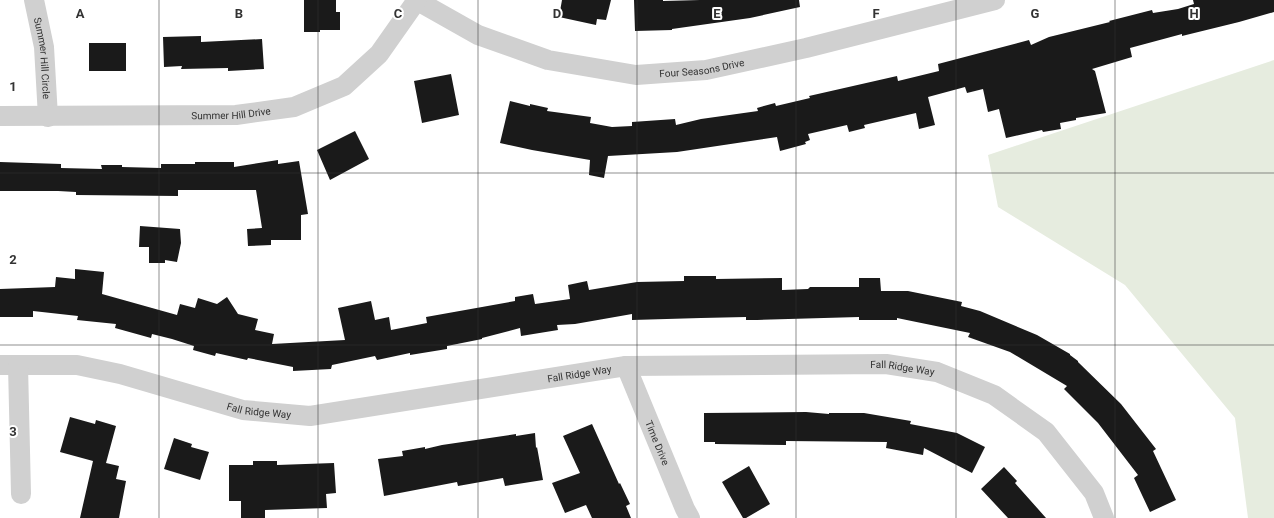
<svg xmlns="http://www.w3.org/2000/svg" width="1274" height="518" viewBox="0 0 1274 518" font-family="Roboto,sans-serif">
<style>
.green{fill:#e6ecdf}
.building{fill:#1a1a1a}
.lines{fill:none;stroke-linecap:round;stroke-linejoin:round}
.street{stroke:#d0d0d0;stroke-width:20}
.grid{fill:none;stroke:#333;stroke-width:1;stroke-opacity:0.55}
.labels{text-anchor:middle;stroke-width:4;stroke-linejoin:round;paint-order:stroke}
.street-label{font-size:10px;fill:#333;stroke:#fff}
.grid-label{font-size:13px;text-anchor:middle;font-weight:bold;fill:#333;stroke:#fff;stroke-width:4;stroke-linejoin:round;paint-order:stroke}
</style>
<rect width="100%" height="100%" fill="#fff"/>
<!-- green -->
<path class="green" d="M1274,60V518H1248L1235,418L1125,285L998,207L988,155Z"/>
<!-- building -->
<path class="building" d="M304,0H336V12H340V30H320V32H304Z
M562,0H611L606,20L597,19L596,25L559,17Z
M634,0H663V1L700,0H799L800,7L750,18L672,29V30L635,31Z
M1193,0H1274V12L1239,22L1182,36V34L1130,48L1132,57L1092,69L1095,71L1106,113L1076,118V120L1060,123L1061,129L1043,132L1042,130L1006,138L999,109L988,112L983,89L967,93L965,87L928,97L935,125L919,129L916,113L864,125L865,128L849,132L847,125L808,134L810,140L805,142L806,144L780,151L777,137L677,152L608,156L604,178L589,175L590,160L532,150L500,143L510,101L530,106V104L548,108L547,111L591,117L590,123L612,127L632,126V122L675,119L676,125L701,119L758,111L757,108L775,103L776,106L810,98L809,96L897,76L898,81L939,71L938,64L1029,40L1031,45L1049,37L1110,22L1109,21L1152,10L1153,13L1178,9L1194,4Z
M201,36V42L262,39L264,69L228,71V68L181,69L182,66L164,67L163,37Z
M89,43H126V71H89Z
M451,74L459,115L422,123L414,81Z
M355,131L369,159L330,180L317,150Z
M278,160V164L299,161L308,214L301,215V240H271V245L248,246L247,229L262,228L256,190H178V196L76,195V192L58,191H0V162L61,164V168L102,169L101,165H122V167L161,168V164H195V162H234V167Z
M140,226L180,229L181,243L177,262L165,260V263H149V247H139Z
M75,269L104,272L102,294L177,315L180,304L195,308L198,298L217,304L227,297L238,314L258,319L255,330L274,334L272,344L345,340L338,308L371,301L375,320L389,317L391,330L427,323L426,317L515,301V297L533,294L535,304L570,299L568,285L587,281L589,290L637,282L684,281V276H716V279L782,278V290L808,289L810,287H859V278H880L881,291H908L962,302L961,306L980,311L1037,335L1070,354V355L1078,361V362L1121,404L1156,449L1153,451L1176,500L1150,512L1134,478L1138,475L1098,423L1064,389L1067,386L1010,352L968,337L970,333L897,318V320H859V317L757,320H746V317L701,318L632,320V314L575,324L557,325L558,330L521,336L520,328L482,338V339L447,346V349L410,355V353L377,360L375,356L332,365L331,369L293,371V367L248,358L247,360L216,353L215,356L193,350L194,346L172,339L152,334L151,338L115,328L116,324L77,320L78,316L33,311V317H0V289L55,287L56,277L75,279Z
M806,412L829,414V413H864L911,421L910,424L957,433L985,447L972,473L924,448L923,455L886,448L887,442L786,441V445L715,444V442H704V413Z
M70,417L95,424L96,420L116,426L106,463L119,466L116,479L126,481L119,518H80L93,461L60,452Z
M592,424L619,484L620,483L630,504L626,506L631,518H592L586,505L565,513L552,483L580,473L563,436Z
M535,433L536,448L537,447L543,480L505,486L503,478L458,486L457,482L384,496L378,459L403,456L402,451L425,447V449L442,445L516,434V436Z
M174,438L192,444L191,447L209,452L200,480L164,469Z
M253,461H277V465L334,463L336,493L326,494L327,508L265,510V518H241V501H229V465H253Z
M749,466L770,504L746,518H743L722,482Z
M1004,467L1017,481L1015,483L1046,518H1008L981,489Z"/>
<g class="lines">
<!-- street -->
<g class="street">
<path id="s1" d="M34,0L44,47L48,117"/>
<path id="s2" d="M416,0L478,35L548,60L636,75L706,70L806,48L995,0"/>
<path id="s3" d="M0,116L236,115L294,107L344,86L379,54L417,0"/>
<path id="s4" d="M0,365H77L120,374L243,410L310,416L626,366L886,364L937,372L994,395L1046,432L1094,493L1104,518"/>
<path d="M18,365L21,494"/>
<path id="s5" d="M626,366L685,509L690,518"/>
</g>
</g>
<!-- grid -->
<path class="grid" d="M159,0V518M318,0V518M478,0V518M637,0V518M796,0V518M956,0V518M1115,0V518M0,173H1274M0,345H1274"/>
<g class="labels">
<!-- street labels -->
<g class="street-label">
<text dy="4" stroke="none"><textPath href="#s1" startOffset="59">Summer Hill Circle</textPath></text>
<text dy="4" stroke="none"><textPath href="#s2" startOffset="301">Four Seasons Drive</textPath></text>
<text dy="4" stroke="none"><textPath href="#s3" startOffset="231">Summer Hill Drive</textPath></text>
<text dy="4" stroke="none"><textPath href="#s4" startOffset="913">Fall Ridge Way</textPath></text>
<text dy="4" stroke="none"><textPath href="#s4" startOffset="589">Fall Ridge Way</textPath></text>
<text dy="4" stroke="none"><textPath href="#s4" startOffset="265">Fall Ridge Way</textPath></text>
<text dy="4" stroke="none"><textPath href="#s5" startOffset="83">Time Drive</textPath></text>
</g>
</g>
<g class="grid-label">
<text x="80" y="18">A</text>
<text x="239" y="18">B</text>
<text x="398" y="18">C</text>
<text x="557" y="18">D</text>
<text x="717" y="18">E</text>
<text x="876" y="18">F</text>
<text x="1035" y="18">G</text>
<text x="1194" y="18">H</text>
<text x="13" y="91">1</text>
<text x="13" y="264">2</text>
<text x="13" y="436">3</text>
</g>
</svg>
